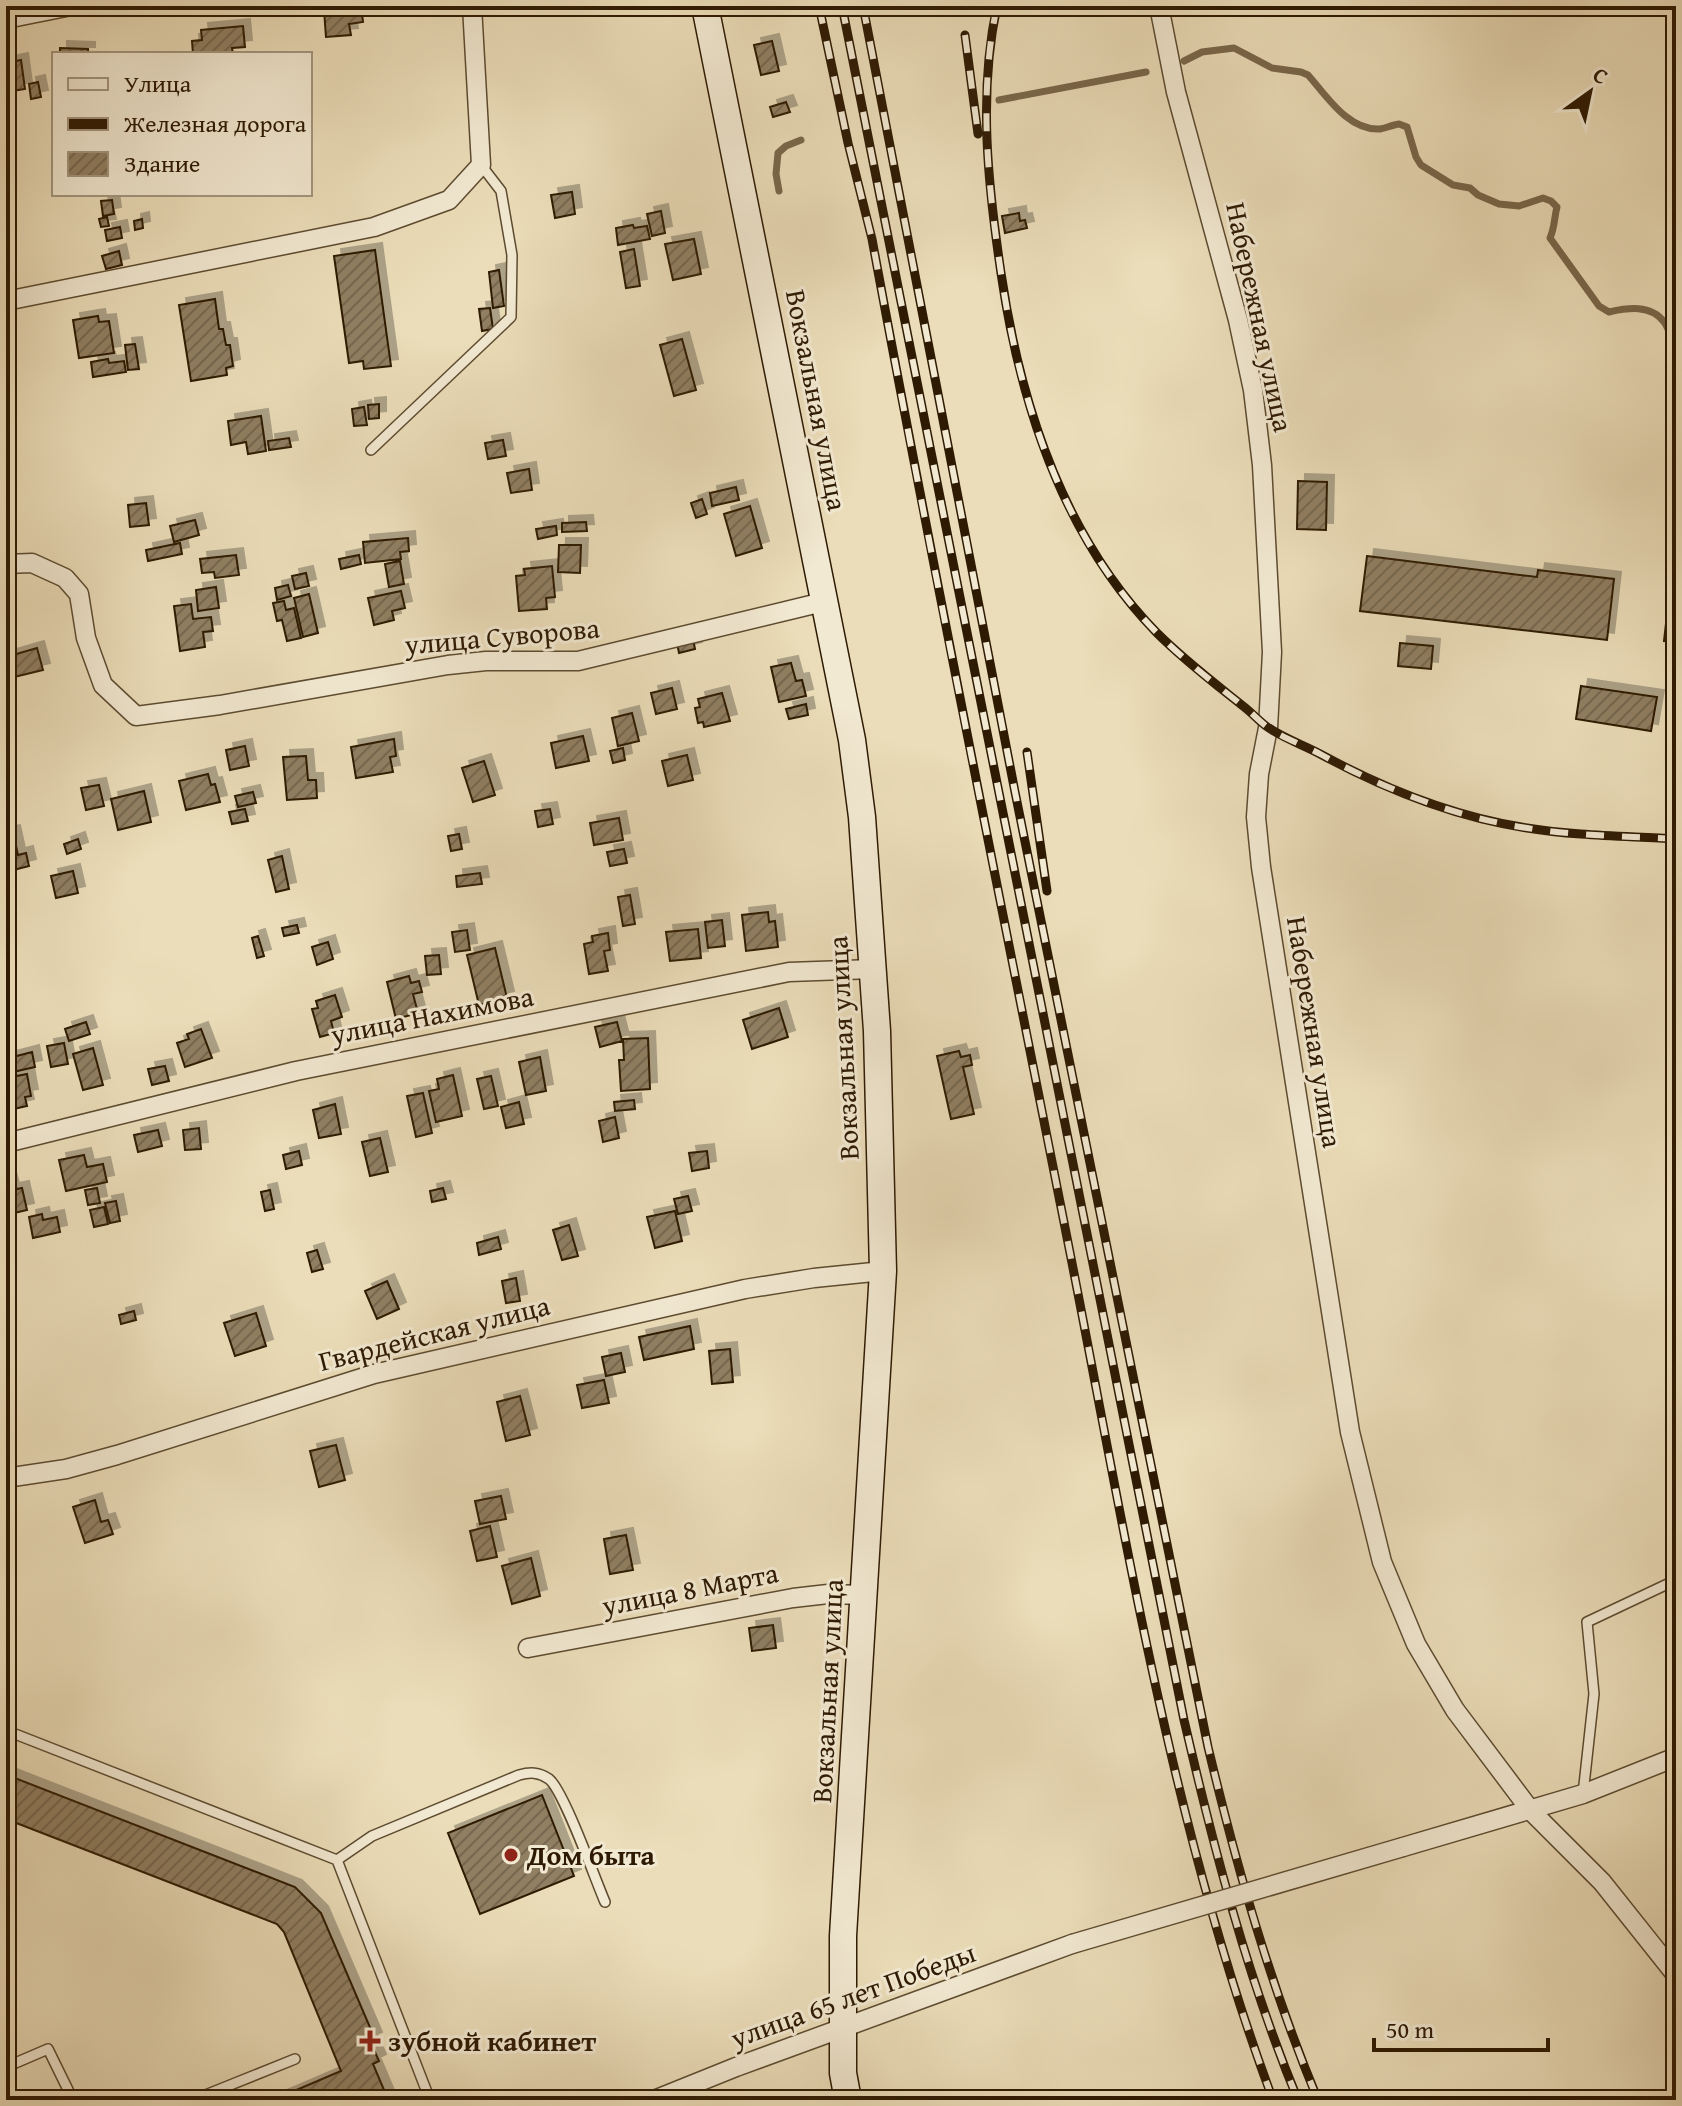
<svg xmlns="http://www.w3.org/2000/svg" width="1682" height="2106" viewBox="0 0 1682 2106" font-family="'Gentium Book Plus',serif">
<style>
.lines{fill:none;stroke-linecap:round;stroke-linejoin:round}
.stream{stroke:#79674b;stroke-width:7}
.building{fill:url(#building-hatch);stroke:#2e1a03;stroke-width:2;filter:url(#shadow)}
.lane-casing{stroke:#5d4b30;stroke-width:12}
.street-casing{stroke:#5d4b30;stroke-width:21}
.secondary-casing{stroke:#2e1a03;stroke-width:29}
.lane{stroke:#f2e9d2;stroke-width:9}
.street{stroke:#f2e9d2;stroke-width:18}
.secondary{stroke:#f2e9d2;stroke-width:26}
.rail-casing{stroke:#2e1a03;stroke-width:9}
.rail{stroke:#f2e9d2;stroke-width:6;stroke-dasharray:18;stroke-linecap:butt}
.street-bridge-casing{stroke:#5d4b30;stroke-width:21;stroke-linecap:butt}
.street-bridge{stroke:#f2e9d2;stroke-width:18}
.poi-dot{fill:#8f2418;stroke:#f2e9d2;stroke-width:3}
.labels{text-anchor:middle;stroke-width:6;stroke-linejoin:round;paint-order:stroke}
.street-label{font-size:28px;fill:#2e1a03;stroke:#f2e9d2}
.poi-label{font-size:28px;font-weight:bold;fill:#2e1a03;stroke:#f2e9d2;text-anchor:start}
</style>
<defs>
<pattern id="building-hatch" width="6" height="6" patternUnits="userSpaceOnUse" patternTransform="scale(2)"><rect width="6" height="6" fill="#907f62"/><path d="M-1 1l2-2M0 6l6-6M5 7l2-2" fill="none" stroke="#76674f"/></pattern>
<filter id="shadow"><feDropShadow dx="7" dy="-7" stdDeviation="0" flood-color="#0004"/></filter>
</defs>
<rect width="100%" height="100%" fill="#ebddb9"/>
<filter id="stains"><feTurbulence type="fractalNoise" baseFrequency=".0025" numOctaves="4"/><feColorMatrix values="0 0 0 0 .2 0 0 0 0 .09 0 0 0 0 .02 0 0 0 .5 -.17"/></filter>
<radialGradient id="worn" r=".72"><stop offset=".6" stop-color="#630" stop-opacity="0"/><stop offset="1" stop-color="#630" stop-opacity=".3"/></radialGradient>
<g class="lines">
<!-- stream -->
<path class="stream" d="M1184,61L1202,52L1234,48L1272,68L1301,72L1308,75C1326,95 1348,131 1380,129C1386,128 1392,125 1399,124L1407,127L1416,157L1421,165L1453,185L1470,188L1478,195L1499,204L1519,206L1543,198L1551,201L1557,207C1554,218 1555,227 1550,238L1599,306L1609,312C1627,308 1651,304 1664,322C1669,329 1671,338 1676,345
M999,100L1146,72
M779,191L776,174L778,153L786,146L801,140"/>
</g>
<!-- building -->
<path class="building" d="M341,6H361L363,22L349,24L351,35L326,37L324,10L341,9Z
M243,26L245,47L232,48L233,54H193L192,41L202,40L201,30Z
M772,41L779,71L761,75L754,45Z
M60,48L88,49V54H60Z
M21,60L25,89L6,92V63Z
M38,82L41,97L31,99L29,84Z
M786,102L790,112L773,117L770,107Z
M572,192L575,214L555,218L551,195Z
M112,200L114,214L103,216L101,201Z
M661,211L665,233L652,236L647,214Z
M1019,213L1020,221L1025,220L1027,228L1005,233L1002,216Z
M107,217L109,226L101,227L99,219Z
M142,219L143,228L135,230L134,221Z
M633,225L634,228L647,226L650,239L618,245L616,228Z
M120,227L122,238L107,241L105,230Z
M694,239L701,274L673,280L665,244Z
M634,249L640,286L626,288L620,252Z
M375,250L391,366L364,369L363,361L349,363L334,256Z
M119,251L122,265L106,269L102,256Z
M499,270L504,306L493,308L489,272Z
M215,299L219,329H223L226,345H230L233,366L226,368L227,375L191,381L179,305Z
M490,308L493,329L482,331L479,309Z
M98,316L99,322L109,321L114,353L79,358L73,320Z
M682,339L696,390L674,396L660,345Z
M135,344L139,369L128,370L125,345Z
M108,359L109,363L124,361L126,372L93,377L91,362Z
M379,404V418L369,419L368,405Z
M364,407L367,425L354,426L352,409Z
M261,416L266,451L248,454L246,442L231,445L228,421Z
M289,438L291,447L269,450L268,441Z
M503,440L506,456L488,459L485,443Z
M529,469L532,490L511,493L507,473Z
M1298,481L1327,482L1326,530L1297,529Z
M736,487L739,500L712,506L710,493Z
M702,499L707,514L696,518L691,503Z
M146,503L149,525L130,527L128,505Z
M750,506L762,548L736,556L724,514Z
M195,520L199,535L174,542L170,526Z
M586,522L587,531L562,532V523Z
M556,526L557,535L538,539L536,529Z
M408,538L409,551L400,552L401,559L365,563L363,542Z
M180,543L182,554L148,561L146,550Z
M1675,543H1676V642L1664,641Z
M559,545H581L580,573L558,572Z
M236,555L239,575L215,578L214,572L202,573L200,559Z
M359,555L361,564L341,569L339,559Z
M1367,556L1537,577L1538,570L1614,579L1607,640L1360,611Z
M400,561L404,584L389,587L385,564Z
M552,566L555,597L546,598L547,609L519,611L516,576L525,575L524,569Z
M306,573L309,586L295,589L292,576Z
M288,585L291,596L277,600L275,588Z
M216,587L219,608L198,611L196,590Z
M401,591L405,608L392,611L394,620L374,625L368,598Z
M309,594L318,633L303,637L294,598Z
M284,601L286,610L294,608L301,638L287,641L282,620L277,621L273,603Z
M191,604L193,619L211,617L213,631L203,632L205,647L180,651L174,606Z
M693,639L695,649L679,653L677,643Z
M1400,643L1433,646L1431,669L1398,666Z
M37,648L43,670L10,678L6,657Z
M791,663L796,681L802,680L806,696L779,702L771,667Z
M1581,686L1657,697L1651,731L1576,719Z
M672,688L677,709L656,714L651,693Z
M722,693L730,721L704,727L703,722L698,723L695,708L700,707L698,699Z
M806,704L808,715L789,719L786,709Z
M632,713L639,741L618,746L612,718Z
M583,736L589,761L556,768L551,743Z
M394,739L396,756L390,757L393,772L356,778L351,747Z
M245,746L249,766L230,770L226,750Z
M623,748L625,760L613,763L610,751Z
M687,755L693,780L668,786L662,761Z
M306,756L308,780H316L317,798L287,800L283,757Z
M484,761L495,795L473,802L462,768Z
M208,774L211,785L215,784L220,802L186,810L179,781Z
M99,785L104,806L86,810L81,788Z
M144,791L151,822L118,830L111,799Z
M253,792L256,803L238,807L235,796Z
M245,809L248,821L232,824L229,812Z
M550,809L553,824L538,827L535,811Z
M619,818L623,840L594,845L590,823Z
M13,832L18,855L26,853L29,866L6,872V833Z
M459,834L462,849L451,851L448,836Z
M78,839L81,849L67,854L64,844Z
M624,849L627,863L610,866L607,852Z
M282,856L289,889L276,892L268,860Z
M73,871L78,893L56,898L51,876Z
M480,873L482,884L457,887L456,876Z
M630,895L635,924L623,926L618,897Z
M768,912L769,922L775,921L778,947L746,951L742,915Z
M722,920L725,946L708,948L705,922Z
M297,925L299,933L284,936L282,928Z
M698,929L701,958L670,961L666,932Z
M467,930L470,950L455,952L452,932Z
M608,933L610,950L604,951L608,971L589,974L584,944L593,942L592,936Z
M258,936L264,956L257,958L252,938Z
M328,942L333,959L317,965L312,947Z
M495,948L507,998L479,1005L467,955Z
M439,955L441,974L427,975L425,956Z
M409,976L411,983L419,981L422,992L413,994L418,1013L396,1019L387,982Z
M335,995L342,1017L331,1021L334,1033L320,1037L312,1009L318,1008L316,1001Z
M779,1008L788,1037L752,1049L743,1020Z
M86,1022L90,1034L69,1041L65,1029Z
M617,1022L622,1041L600,1047L595,1027Z
M201,1029L212,1058L185,1067L177,1043L189,1039L187,1034Z
M648,1038L650,1089L621,1091L619,1060H624L623,1039Z
M64,1043L68,1064L51,1067L47,1046Z
M93,1048L103,1085L83,1090L73,1054Z
M959,1051L961,1057L970,1055L972,1065L963,1067L974,1114L951,1119L937,1056Z
M32,1052L35,1067L13,1072L9,1058Z
M540,1057L546,1091L526,1095L519,1062Z
M165,1066L169,1081L152,1085L148,1069Z
M27,1074L31,1096L25,1097L27,1106L9,1110L6,1078Z
M453,1075L462,1116L436,1122L429,1091L439,1089L437,1079Z
M491,1076L498,1106L484,1109L477,1079Z
M423,1093L432,1133L416,1137L407,1096Z
M634,1100L635,1109L615,1111L614,1102Z
M519,1102L524,1124L506,1128L501,1107Z
M335,1104L341,1134L319,1138L313,1110Z
M615,1117L619,1138L603,1142L599,1121Z
M199,1128L201,1149L185,1150L183,1130Z
M158,1130L162,1146L138,1152L134,1135Z
M380,1138L388,1172L370,1176L362,1142Z
M299,1151L302,1165L286,1169L283,1155Z
M707,1151L709,1168L692,1171L689,1153Z
M84,1155L87,1167L103,1164L107,1182L66,1191L59,1160Z
M9,1179L12,1190L22,1188L27,1210L6,1215V1180Z
M97,1188L100,1203L88,1205L85,1190Z
M443,1188L446,1199L432,1202L430,1191Z
M270,1190L274,1209L265,1211L261,1192Z
M688,1196L692,1211L678,1214L674,1199Z
M116,1201L120,1221L110,1223L105,1203Z
M104,1207L108,1224L94,1227L90,1210Z
M675,1211L682,1241L655,1248L647,1217Z
M42,1214L43,1220L57,1217L60,1232L33,1238L29,1217Z
M569,1225L578,1256L562,1260L553,1230Z
M498,1237L501,1249L479,1255L477,1243Z
M317,1250L323,1269L312,1272L307,1253Z
M516,1278L520,1301L506,1303L502,1281Z
M387,1281L399,1309L377,1319L365,1291Z
M134,1311L136,1320L121,1324L119,1315Z
M256,1313L266,1346L235,1356L224,1323Z
M690,1326L694,1349L644,1360L639,1337Z
M730,1349L733,1382L712,1384L709,1351Z
M621,1353L625,1372L606,1376L602,1357Z
M604,1380L609,1403L582,1408L577,1385Z
M520,1396L530,1435L506,1441L497,1402Z
M336,1445L345,1480L319,1487L310,1451Z
M501,1496L506,1519L480,1524L475,1501Z
M95,1500L101,1522L108,1520L113,1534L85,1543L73,1507Z
M490,1526L497,1557L477,1561L470,1531Z
M626,1535L633,1570L610,1574L604,1539Z
M531,1558L540,1596L512,1604L502,1566Z
M773,1625L776,1648L752,1651L749,1628Z
M7,1775L295,1887L321,1913L375,2039L370,2041L379,2061L373,2064L387,2097L380,2100H273L341,2071L284,1932L277,1924L6,1819Z
M542,1795L574,1876L480,1914L448,1833Z"/>
<g class="lines">
<!-- lane casing -->
<g class="lane-casing">
<path id="lane" d="M371,450L511,317L512,255L501,191L481,165
M15,1734L337,1860L430,2100
M1583,1794L1594,1694L1587,1622L1676,1580
M337,1860L372,1836L519,1775C530,1772 539,1772 549,1779C564,1791 595,1879 605,1902
M6,2067L48,2049L73,2100
M193,2100L295,2059"/>
</g>
<!-- street casing -->
<g class="street-casing">
<path id="street" d="M1159,6L1176,92L1238,320L1253,390L1262,465L1272,652L1268,728L1259,774L1256,817L1261,867L1350,1432L1382,1562L1416,1644L1455,1710L1531,1811L1602,1882L1676,1975
M6,19L71,6
M6,301L374,227L449,200L481,165L472,6
M6,564L32,563L65,578L79,594L86,638L103,685L136,716L220,705L448,665L486,661H578L823,602
M6,1143L296,1071L789,972L873,969
M6,1478L66,1469L117,1455L374,1374L745,1289L814,1278L883,1271
M528,1648L793,1598L828,1594L864,1595
M1403,1847L1583,1794L1676,1757
M654,2100L736,2067L1072,1944"/>
</g>
<!-- secondary casing -->
<g class="secondary-casing">
<path id="secondary" d="M705,6L852,740L862,817L877,1031L883,1271L843,1936V2073L848,2100"/>
</g>
<!-- lane -->
<use href="#lane" class="lane"/>
<!-- street -->
<use href="#street" class="street"/>
<!-- secondary -->
<use href="#secondary" class="secondary"/>
<!-- rail casing -->
<g class="rail-casing">
<path id="rail" d="M819,6L848,143L872,239C935,581 1005,922 1072,1263C1127,1543 1173,1832 1273,2100
M842,6L1184,1720C1214,1849 1247,1977 1298,2100
M863,6L1015,792L1208,1747C1237,1868 1270,1985 1318,2100
M997,6C978,94 988,185 1001,273C1020,404 1063,537 1157,633C1184,660 1213,682 1243,706C1251,712 1258,720 1266,726C1282,738 1304,745 1322,755C1385,789 1455,817 1527,828C1576,836 1626,836 1676,839
M965,35L978,134
M1027,752L1047,891"/>
</g>
<!-- rail -->
<use href="#rail" class="rail"/>
<!-- street-bridge casing -->
<g class="street-bridge-casing">
<path id="street-bridge" d="M1072,1944L1403,1847"/>
</g>
<!-- street-bridge -->
<use href="#street-bridge" class="street-bridge"/>
</g>
<!-- markers -->
<g class="poi-dot">
<circle cx="511" cy="1855" r="8"/>
<path d="M366 2029h8v8h8v8h-8v8h-8v-8h-8v-8h8z"/>
</g>
<g class="labels">
<!-- street labels -->
<g class="street-label">
<text transform="translate(1260 317) rotate(78)" y="10">Набережная улица</text>
<text transform="translate(817 400) rotate(79)" y="10">Вокзальная улица</text>
<text transform="translate(502 636) rotate(-5)" y="10">улица Суворова</text>
<text transform="translate(432 1015) rotate(-11)" y="10">улица Нахимова</text>
<text transform="translate(1315 1032) rotate(81)" y="10">Набережная улица</text>
<text transform="translate(843 1048) rotate(-93)" y="10">Вокзальная улица</text>
<text transform="translate(434 1333) rotate(-14)" y="10">Гвардейская улица</text>
<text transform="translate(690 1589) rotate(-11)" y="10">улица 8 Марта</text>
<text transform="translate(827 1691) rotate(-87)" y="10">Вокзальная улица</text>
<text transform="translate(853 1995) rotate(-20)" y="10">улица 65 лет Победы</text>
</g>
<!-- poi labels -->
<g class="poi-label">
<text x="527" y="1865">Дом быта</text>
<text x="388" y="2051">зубной кабинет</text>
</g>
</g>
<!-- margin -->
<rect width="1682" height="2106" fill="none" stroke="#ebddb9" stroke-width="32"/>
<rect x="8" y="8" width="1666" height="2090" fill="none" stroke="#2e1a03" stroke-width="4"/>
<rect x="16" y="16" width="1650" height="2074" fill="none" stroke="#2e1a03" stroke-width="2"/>
<!-- legend -->
<rect x="52" y="52" width="260" height="144" fill="#f2e9d2" stroke="#a4967f" stroke-width="2"/>
<rect x="68" y="78" width="40" height="12" fill="#f2e9d2" stroke="#a4967f" stroke-width="2"/>
<text x="124" y="92" font-size="24" fill="#2e1a03">Улица</text>
<rect x="68" y="118" width="40" height="12" fill="#2e1a03" stroke="#a4967f" stroke-width="2"/>
<text x="124" y="132" font-size="24" fill="#2e1a03">Железная дорога</text>
<rect x="68" y="152" width="40" height="24" fill="url(#building-hatch)" stroke="#a4967f" stroke-width="2"/>
<text x="124" y="172" font-size="24" fill="#2e1a03">Здание</text>
<!-- north arrow -->
<g transform="translate(1590 92) rotate(33)" stroke="#f2e9d2" stroke-width="6" paint-order="stroke">
<path d="M0-6L14 30L0 20L-14 30Z" fill="#2e1a03"/>
<text y="-12" font-size="22" font-weight="bold" text-anchor="middle" fill="#2e1a03">С</text>
</g>
<!-- scale -->
<path d="M1374 2038v12h174v-12" fill="none" stroke="#2e1a03" stroke-width="4"/>
<text x="1386" y="2038" font-size="24" fill="#2e1a03" stroke="#f2e9d2" stroke-width="6" paint-order="stroke">50 m</text>
<rect width="100%" height="100%" filter="url(#stains)"/>
<rect width="100%" height="100%" fill="url(#worn)"/>
</svg>
